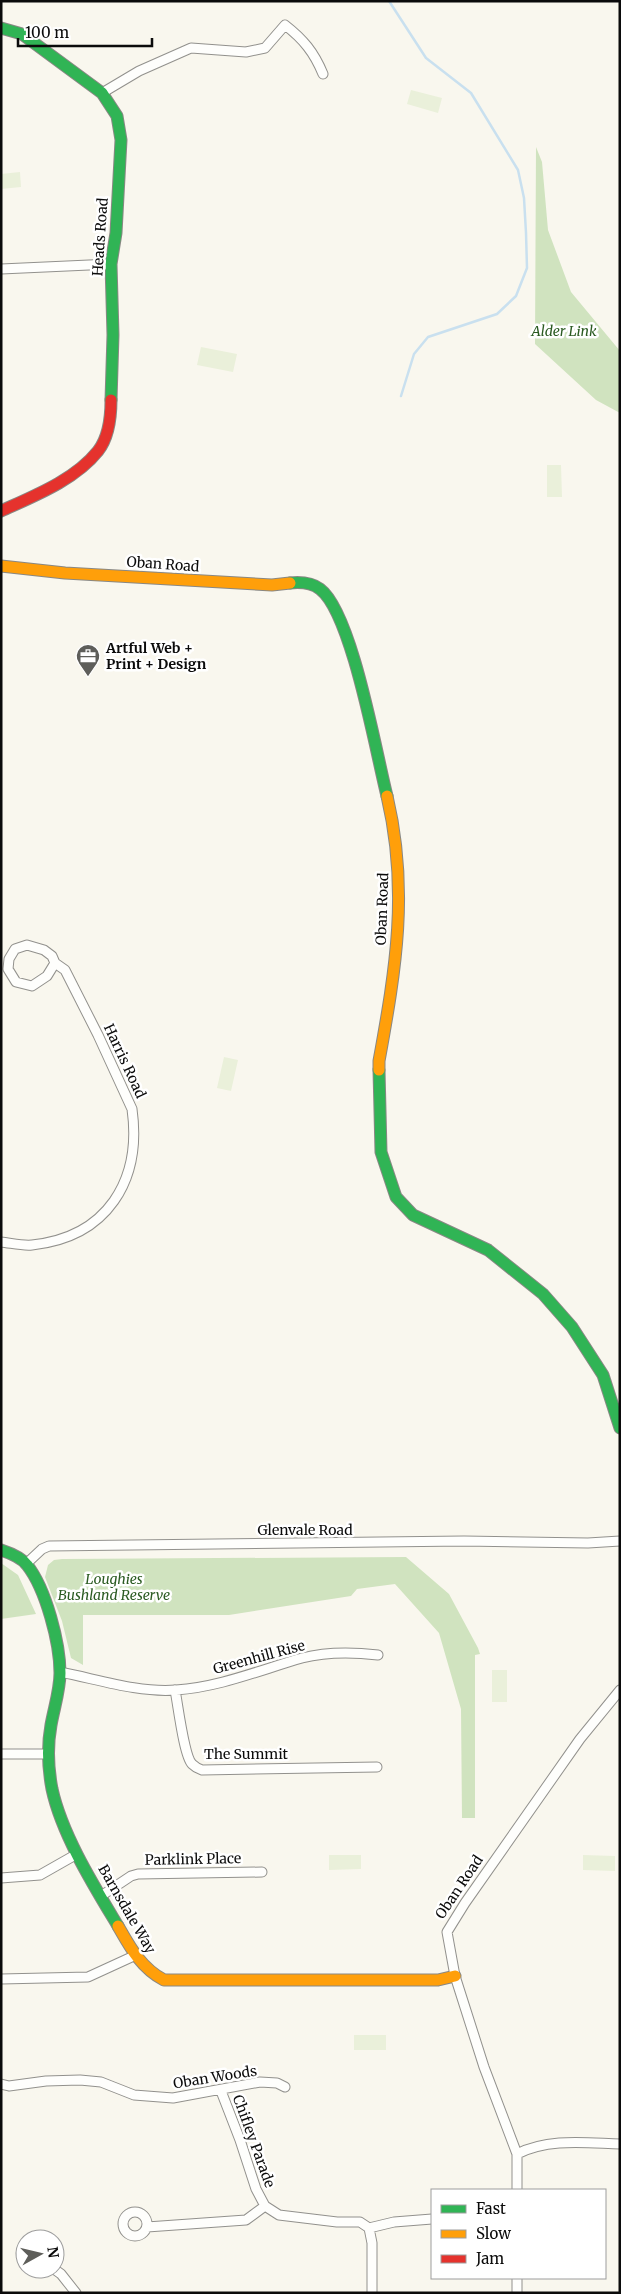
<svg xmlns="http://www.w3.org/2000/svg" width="621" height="2294" viewBox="0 0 621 2294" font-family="Merriweather,serif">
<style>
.forest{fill:#d0e3bf}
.pitch{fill:#eaf0da}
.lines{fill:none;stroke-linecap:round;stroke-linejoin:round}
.stream{stroke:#c9e0ef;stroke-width:2.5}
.street-casing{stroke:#92918d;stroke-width:11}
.fast-casing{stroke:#898884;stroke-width:13}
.slow-casing{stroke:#898884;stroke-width:13}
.jam-casing{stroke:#898884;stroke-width:13}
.street{stroke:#fefefc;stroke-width:9}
.fast{stroke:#30b455;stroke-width:11}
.slow{stroke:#ff9f0a;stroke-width:11}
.jam{stroke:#e5322d;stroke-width:11}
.labels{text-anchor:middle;stroke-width:5;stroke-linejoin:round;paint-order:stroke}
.street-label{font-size:14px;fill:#0b0b0b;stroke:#fff}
.park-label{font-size:14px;font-style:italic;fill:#2b5b22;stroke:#fff}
.poi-label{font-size:14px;font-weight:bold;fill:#0b0b0b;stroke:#fff;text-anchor:start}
</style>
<rect width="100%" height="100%" fill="#f9f7ee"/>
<!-- forest -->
<path class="forest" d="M536,147L542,162L548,230L571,292L620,351V413L596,400L535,344Z
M406,1557L449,1594L478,1648L480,1654L475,1655V1818H462L461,1709L439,1633L395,1584L357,1589L351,1596L229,1615H83V1665L71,1658L62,1621L45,1577L48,1565L54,1560L62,1559Z
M1,1563L18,1575L36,1614L1,1619Z"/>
<!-- pitch -->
<path class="pitch" d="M411,90L442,98L438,113L407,104Z
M20,172L21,187L1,189V174Z
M201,347L237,354L233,372L197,365Z
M547,465H561L562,497H547Z
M224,1057L238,1060L231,1091L217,1088Z
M492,1670H507V1702H492Z
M329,1855H361V1869L329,1870Z
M583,1855L615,1856V1871L583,1870Z
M354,2035H386V2050H354Z"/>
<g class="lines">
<!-- stream -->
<path class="stream" d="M389,1L426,58L471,93L518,170L524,198L526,233L527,268L516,296L497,314L428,337L414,354L401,396"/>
<!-- street casing -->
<g class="street-casing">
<path id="street" d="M102,93L139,71L191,48L246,52L265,48L285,25C303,39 314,52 323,74
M1,269L111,264
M1,1242C11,1243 22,1246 32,1245C107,1237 142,1181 132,1109L98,1035L65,970L55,963L52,956L44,950L27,945L15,949L9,959L8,969L16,982L32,986L47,976L55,963
M26,1564L42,1549L49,1546L464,1541L588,1543L620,1541
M60,1672C97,1679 138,1693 176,1690C220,1687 260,1670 302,1658C325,1652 353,1652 378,1655
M175,1690C178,1705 184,1756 192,1764C195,1767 199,1769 202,1770L377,1767
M1,1754H48
M1,1878L40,1875L77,1854
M101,1896L131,1876L138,1874L262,1872
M1,1979L88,1977L136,1955
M1,2084L9,2086L46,2081L80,2080L101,2082L134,2095L173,2098L260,2082L277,2083L285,2087
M221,2091L240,2140L256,2189L265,2206L279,2215L337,2222H360L369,2228L372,2243V2293
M517,2154C549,2138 585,2143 620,2144
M517,2190V2154L484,2067L455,1976L447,1932L465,1903L580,1739L620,1690
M123 2224a12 12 0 1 1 24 0a12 12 0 1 1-24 0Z
M147,2227L246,2220L265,2206
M369,2228L394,2222L432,2219
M54,2269L61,2274L76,2293
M517,2293V2278"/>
</g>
<!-- fast casing -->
<g class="fast-casing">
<path id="fast" d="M1,28L22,34L102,93L117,116L121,140L116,233L111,264L113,335L111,400
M290,583C300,582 312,583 320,589C352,613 376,753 387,796
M379,1070L381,1152L396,1197L413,1215L488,1250L543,1294L572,1327L603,1375L620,1428
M1,1550C10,1553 21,1557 27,1565C46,1589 60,1643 60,1673C60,1690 54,1708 51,1725C47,1747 48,1768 52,1789C62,1835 94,1886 118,1926"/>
</g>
<!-- slow casing -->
<g class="slow-casing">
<path id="slow" d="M1,566L65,573L272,585L290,583
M379,1070V1061C396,968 409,889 387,796
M118,1926C130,1947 141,1968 164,1980H438L455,1976"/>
</g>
<!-- jam casing -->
<g class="jam-casing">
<path id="jam" d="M1,511C34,496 75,480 98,451C109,437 111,416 111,400"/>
</g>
<!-- street -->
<use href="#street" class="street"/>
<!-- fast -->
<use href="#fast" class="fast"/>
<!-- slow -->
<use href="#slow" class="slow"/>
<!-- jam -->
<use href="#jam" class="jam"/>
</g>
<!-- icons -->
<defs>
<g id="office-pin" transform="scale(1.25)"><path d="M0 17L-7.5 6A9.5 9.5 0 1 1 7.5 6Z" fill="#5e5e5a" stroke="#fff"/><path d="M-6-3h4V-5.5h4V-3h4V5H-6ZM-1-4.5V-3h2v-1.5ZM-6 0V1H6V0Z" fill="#fff"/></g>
</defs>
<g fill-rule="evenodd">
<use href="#office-pin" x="88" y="656"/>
</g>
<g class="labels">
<!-- street labels -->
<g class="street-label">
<text transform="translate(100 237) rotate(-86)" y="5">Heads Road</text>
<text transform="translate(163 564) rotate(4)" y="5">Oban Road</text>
<text transform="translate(382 909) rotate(-88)" y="5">Oban Road</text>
<text transform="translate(125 1061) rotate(65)" y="5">Harris Road</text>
<text x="305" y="1535">Glenvale Road</text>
<text transform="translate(259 1657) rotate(-15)" y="5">Greenhill Rise</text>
<text x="246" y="1759">The Summit</text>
<text transform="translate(193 1859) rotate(-1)" y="5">Parklink Place</text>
<text transform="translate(459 1887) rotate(-56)" y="5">Oban Road</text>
<text transform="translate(127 1909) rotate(60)" y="5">Barnsdale Way</text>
<text transform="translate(215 2077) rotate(-9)" y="5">Oban Woods</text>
<text transform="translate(254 2141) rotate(70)" y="5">Chifley Parade</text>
</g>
<!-- park labels -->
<g class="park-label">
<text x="564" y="336">Alder Link</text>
<text x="114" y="1584">Loughies<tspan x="114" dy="16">Bushland Reserve</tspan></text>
</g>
<!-- poi labels -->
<g class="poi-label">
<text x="106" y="653">Artful Web +<tspan x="106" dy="16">Print + Design</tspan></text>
</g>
</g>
<!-- border -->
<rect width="621" height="2294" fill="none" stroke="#0b0b0b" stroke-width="5"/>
<!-- legend -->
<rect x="431" y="2189" width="175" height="90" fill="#ffffff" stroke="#9d9d9d"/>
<rect x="441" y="2205" width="25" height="8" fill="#30b455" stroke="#9d9d9d"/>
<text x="476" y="2214" font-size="15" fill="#0b0b0b">Fast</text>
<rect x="441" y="2230" width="25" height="8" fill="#ff9f0a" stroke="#9d9d9d"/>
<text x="476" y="2239" font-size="15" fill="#0b0b0b">Slow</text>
<rect x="441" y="2255" width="25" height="8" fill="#e5322d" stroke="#9d9d9d"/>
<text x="476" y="2264" font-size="15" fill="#0b0b0b">Jam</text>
<!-- north arrow -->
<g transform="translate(40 2254) rotate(82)"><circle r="24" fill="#ffffff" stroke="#9d9d9d"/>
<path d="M0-4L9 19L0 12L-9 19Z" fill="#5e5e5a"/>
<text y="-8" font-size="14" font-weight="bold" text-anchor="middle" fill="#0b0b0b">N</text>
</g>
<!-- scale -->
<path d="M18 38v8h134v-8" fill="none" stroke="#0b0b0b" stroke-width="2.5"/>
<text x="25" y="38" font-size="15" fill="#0b0b0b" stroke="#ffffff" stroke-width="4" paint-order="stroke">100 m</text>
</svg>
